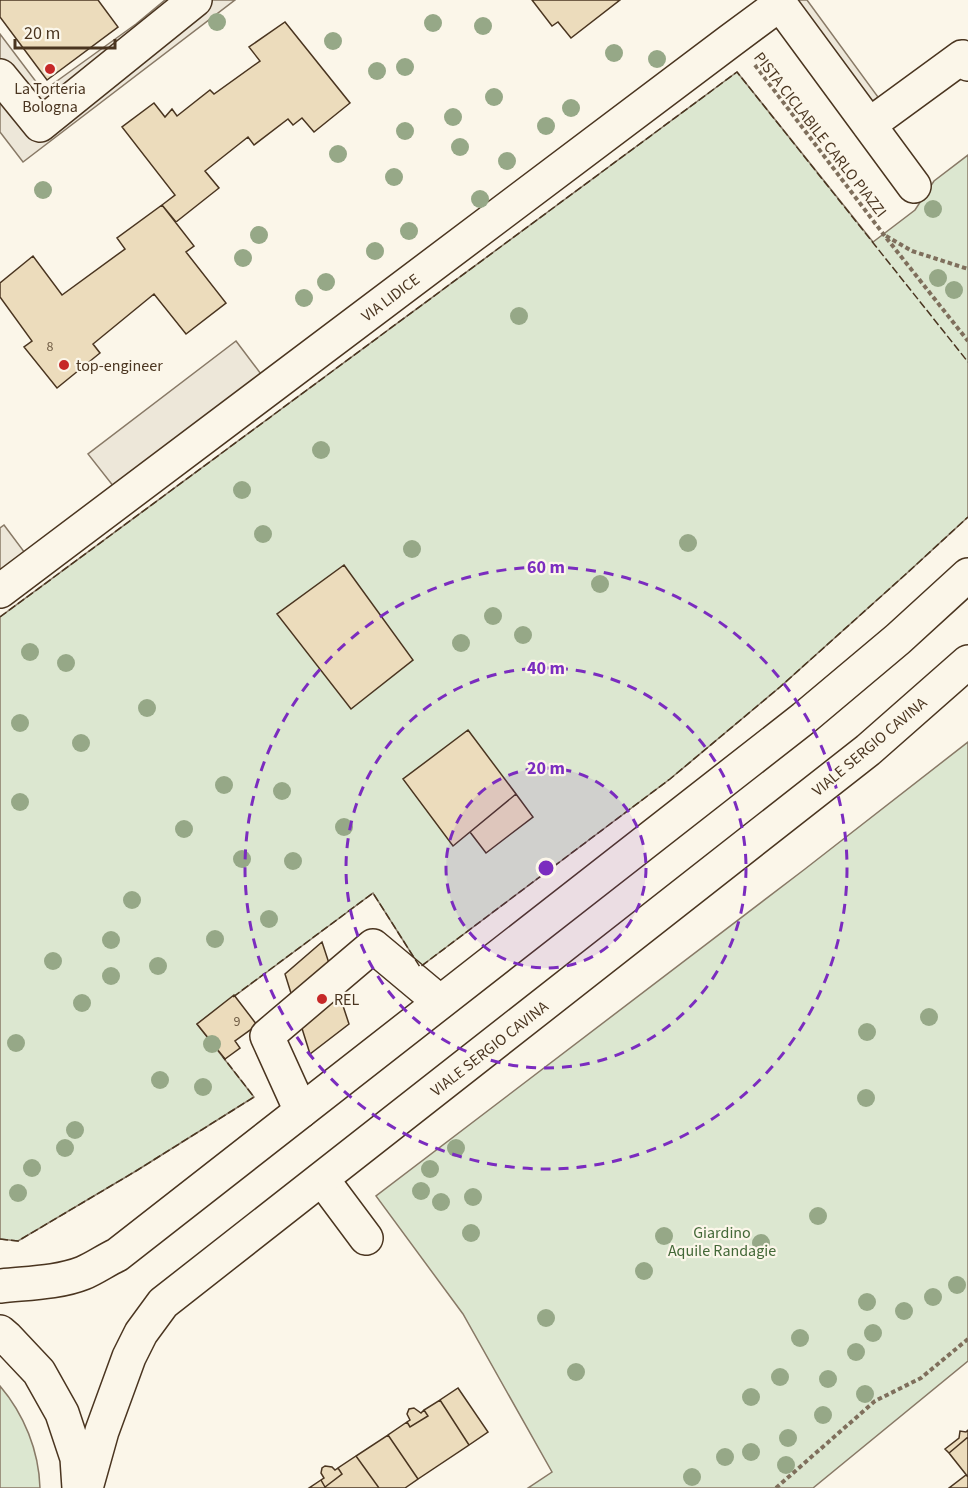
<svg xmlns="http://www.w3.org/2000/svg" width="968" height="1488" viewBox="0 0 968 1488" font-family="'Source Sans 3',sans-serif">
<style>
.green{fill:#dce7d0;stroke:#887966;stroke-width:1.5}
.parking{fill:#ede7d9;stroke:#887966;stroke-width:1.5}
.building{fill:#ecdcbc;stroke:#4a3520;stroke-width:1.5}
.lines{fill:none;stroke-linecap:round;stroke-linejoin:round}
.minor-casing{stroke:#4a3520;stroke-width:36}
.major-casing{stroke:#4a3520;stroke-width:36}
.path{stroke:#7f6f5c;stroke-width:4;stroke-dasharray:4.5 3;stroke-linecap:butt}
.minor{stroke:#fbf6e9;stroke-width:33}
.major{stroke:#fbf6e9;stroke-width:33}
.fence{stroke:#4a3520;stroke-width:1.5;stroke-dasharray:8 3;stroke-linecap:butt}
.tree{fill:#96a887}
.ring{fill:none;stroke:#7b2cbf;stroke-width:3;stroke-dasharray:10 8}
.poi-dot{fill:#c62828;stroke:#fbf6e9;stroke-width:2}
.labels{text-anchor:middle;stroke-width:4.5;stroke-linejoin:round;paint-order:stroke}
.number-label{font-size:14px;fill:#725f47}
.poi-label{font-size:16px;fill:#4a3520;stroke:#fbf6e9;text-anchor:start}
.street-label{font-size:16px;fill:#4a3520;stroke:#fbf6e9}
.park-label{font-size:16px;fill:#436837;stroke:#fbf6e9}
.centre{fill:#7b2cbf;stroke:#fbf6e9;stroke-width:3}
.ring-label{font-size:18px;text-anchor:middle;font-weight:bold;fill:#7b2cbf;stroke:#fbf6e9;stroke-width:4.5;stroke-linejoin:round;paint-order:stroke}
</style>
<rect width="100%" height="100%" fill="#fbf6e9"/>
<!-- green -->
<path class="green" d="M737,72L873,242L915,210L934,181L968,155V517L906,574L780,687L670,779L420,967L373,893L197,1024L254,1097L136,1171L18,1241L0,1239V617Z
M968,742V1361L813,1488H528L552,1472L463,1314L376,1196L805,869Z
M0,1386C24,1414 39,1451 40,1488H0Z"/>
<!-- parking -->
<path class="parking" d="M165,0H235L23,162L0,132V34L43,91L136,24Z
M777,0H807L878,97L860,111Z
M236,341L261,374L114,487L88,454Z
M4,525L28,557L0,578V528Z"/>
<!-- building -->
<path class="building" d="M0,0H98L118,27L47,80L0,17Z
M532,0H620L571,38L558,22L552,26Z
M285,22L350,103L314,132L302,118L293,125L288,119L254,145L248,137L205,171L219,188L176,222L162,205L175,195L122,127L154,103L165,117L172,109L177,116L210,90L214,94L260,61L249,47Z
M162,205L194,246L186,252L226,303L186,334L154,294L93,344L100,353L57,388L24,347L32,341L0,297V283L33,256L62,295L125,249L117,238Z
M344,565L413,660L351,709L277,614Z
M468,730L516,794L453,846L403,779Z
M516,794L533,817L486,853L470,832Z
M322,942L349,1024L310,1054L285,974Z
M234,995L257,1025L235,1041L240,1048L225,1059L197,1024Z
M458,1388L488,1432L469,1445L440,1400Z
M440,1400L469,1445L418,1479L388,1435L407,1422L410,1427L428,1416L424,1410Z
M414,1408L421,1413L424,1410L428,1416L410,1427L407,1422L410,1420L407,1414L409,1409Z
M968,1430V1437L949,1453L945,1449L959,1438L960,1431L966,1432Z
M388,1435L418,1479L405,1488H379L356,1456Z
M968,1437V1477L949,1453Z
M356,1456L379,1488H309L321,1480L325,1487L342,1474L338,1468Z
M325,1466L332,1467L335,1470L338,1468L342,1474L325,1487L321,1480L324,1478L321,1473L322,1468Z
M966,1475L968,1477V1488H949Z"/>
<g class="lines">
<!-- minor casing -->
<g class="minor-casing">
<path id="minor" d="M777,0L914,186
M0,76L40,125L195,0
M869,125L962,57L968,64
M0,591L730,41L780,4
M301,1111L267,1036L373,946L440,1002
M322,1179L366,1238"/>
</g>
<!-- major casing -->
<g class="major-casing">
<path id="major" d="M0,1286C27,1283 58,1283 83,1273C95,1268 106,1260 117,1255L804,718L898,639L968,575
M0,1332L7,1338L39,1372L62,1413L77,1458L79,1488
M86,1488L102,1431L129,1357L141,1333L163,1303L868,750L968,662"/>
</g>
<!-- path -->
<path class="path" d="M755,65L884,235L968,341
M886,236L912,251L968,269
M776,1488L875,1401L921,1378L968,1339"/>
<!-- minor -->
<use href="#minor" class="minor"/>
<!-- major -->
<use href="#major" class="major"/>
<!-- fence -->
<path class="fence" d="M0,617L737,72L968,362
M233,997L373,893L420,967L670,779L780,687L906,574L968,517
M0,1239L18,1241L136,1171L254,1097L223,1057"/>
</g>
<!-- trees -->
<g class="tree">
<circle cx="217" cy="22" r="9"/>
<circle cx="433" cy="23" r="9"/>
<circle cx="483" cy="26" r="9"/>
<circle cx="333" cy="41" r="9"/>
<circle cx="614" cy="53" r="9"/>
<circle cx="657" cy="59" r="9"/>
<circle cx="405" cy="67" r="9"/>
<circle cx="377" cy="71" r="9"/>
<circle cx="494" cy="97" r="9"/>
<circle cx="571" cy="108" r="9"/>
<circle cx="453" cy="117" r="9"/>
<circle cx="546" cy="126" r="9"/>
<circle cx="405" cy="131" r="9"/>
<circle cx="460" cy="147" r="9"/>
<circle cx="338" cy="154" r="9"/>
<circle cx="507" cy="161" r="9"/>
<circle cx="394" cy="177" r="9"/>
<circle cx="43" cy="190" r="9"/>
<circle cx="480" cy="199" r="9"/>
<circle cx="933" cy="209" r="9"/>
<circle cx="409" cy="231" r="9"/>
<circle cx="259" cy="235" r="9"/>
<circle cx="375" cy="251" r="9"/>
<circle cx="243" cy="258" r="9"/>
<circle cx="938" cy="278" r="9"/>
<circle cx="326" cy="282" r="9"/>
<circle cx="954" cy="290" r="9"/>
<circle cx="304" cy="298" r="9"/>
<circle cx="519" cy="316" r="9"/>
<circle cx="321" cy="450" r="9"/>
<circle cx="242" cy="490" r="9"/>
<circle cx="263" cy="534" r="9"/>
<circle cx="688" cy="543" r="9"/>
<circle cx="412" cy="549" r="9"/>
<circle cx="600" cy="584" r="9"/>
<circle cx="493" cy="616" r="9"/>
<circle cx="523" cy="635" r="9"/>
<circle cx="461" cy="643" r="9"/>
<circle cx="30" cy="652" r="9"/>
<circle cx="66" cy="663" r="9"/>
<circle cx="147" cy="708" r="9"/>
<circle cx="20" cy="723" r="9"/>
<circle cx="81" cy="743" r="9"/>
<circle cx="224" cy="785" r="9"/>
<circle cx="282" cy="791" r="9"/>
<circle cx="20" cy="802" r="9"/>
<circle cx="344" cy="827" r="9"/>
<circle cx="184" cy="829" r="9"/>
<circle cx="242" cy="859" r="9"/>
<circle cx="293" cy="861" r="9"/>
<circle cx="132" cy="900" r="9"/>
<circle cx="269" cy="919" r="9"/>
<circle cx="215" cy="939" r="9"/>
<circle cx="111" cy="940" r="9"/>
<circle cx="53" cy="961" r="9"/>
<circle cx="158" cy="966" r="9"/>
<circle cx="111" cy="976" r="9"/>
<circle cx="82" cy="1003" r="9"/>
<circle cx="929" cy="1017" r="9"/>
<circle cx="867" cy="1032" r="9"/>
<circle cx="16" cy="1043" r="9"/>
<circle cx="212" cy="1044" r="9"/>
<circle cx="160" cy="1080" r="9"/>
<circle cx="203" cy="1087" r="9"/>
<circle cx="866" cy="1098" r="9"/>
<circle cx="75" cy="1130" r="9"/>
<circle cx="65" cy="1148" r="9"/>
<circle cx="456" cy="1148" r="9"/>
<circle cx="32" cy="1168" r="9"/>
<circle cx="430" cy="1169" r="9"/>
<circle cx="421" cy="1191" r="9"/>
<circle cx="18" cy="1193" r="9"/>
<circle cx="473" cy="1197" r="9"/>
<circle cx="441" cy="1202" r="9"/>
<circle cx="818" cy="1216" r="9"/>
<circle cx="471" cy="1233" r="9"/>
<circle cx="664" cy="1236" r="9"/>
<circle cx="761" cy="1243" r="9"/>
<circle cx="644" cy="1271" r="9"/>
<circle cx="957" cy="1285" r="9"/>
<circle cx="933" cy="1297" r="9"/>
<circle cx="867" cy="1302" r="9"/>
<circle cx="904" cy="1311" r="9"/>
<circle cx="546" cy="1318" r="9"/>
<circle cx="873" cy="1333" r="9"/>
<circle cx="800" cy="1338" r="9"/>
<circle cx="856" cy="1352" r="9"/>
<circle cx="576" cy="1372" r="9"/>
<circle cx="780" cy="1377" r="9"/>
<circle cx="828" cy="1379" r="9"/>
<circle cx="865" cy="1394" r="9"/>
<circle cx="751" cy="1397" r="9"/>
<circle cx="823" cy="1415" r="9"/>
<circle cx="788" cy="1438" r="9"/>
<circle cx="751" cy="1452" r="9"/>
<circle cx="725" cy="1457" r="9"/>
<circle cx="786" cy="1465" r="9"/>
<circle cx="692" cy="1477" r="9"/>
</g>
<!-- distance rings -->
<circle cx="546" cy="868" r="100" fill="#7b2cbf" fill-opacity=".12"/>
<g class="ring">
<circle cx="546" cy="868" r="100"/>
<circle cx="546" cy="868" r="200"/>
<circle cx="546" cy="868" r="301"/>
</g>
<!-- markers -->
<g class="poi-dot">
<circle cx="50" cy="69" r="6"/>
<circle cx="64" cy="365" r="6"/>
<circle cx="322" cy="999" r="6"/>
</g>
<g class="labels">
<!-- number labels -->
<g class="number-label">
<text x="50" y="351">8</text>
<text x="237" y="1026">9</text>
</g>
<!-- poi labels -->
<g class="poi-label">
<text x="50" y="94" text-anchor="middle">La Torteria<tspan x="50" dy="18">Bologna</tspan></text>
<text x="76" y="371">top-engineer</text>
<text x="334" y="1005">REL</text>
</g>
<!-- street labels -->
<g class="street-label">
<text transform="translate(821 134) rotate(52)" y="6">PISTA CICLABILE CARLO PIAZZI</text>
<text transform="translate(390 297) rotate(-37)" y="6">VIA LIDICE</text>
<text transform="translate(869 746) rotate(-40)" y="6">VIALE SERGIO CAVINA</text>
<text transform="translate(489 1048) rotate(-38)" y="6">VIALE SERGIO CAVINA</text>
</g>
<!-- park labels -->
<g class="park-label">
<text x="722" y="1238">Giardino<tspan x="722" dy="18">Aquile Randagie</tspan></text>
</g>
</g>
<circle cx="546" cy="868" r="9" class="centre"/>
<g class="ring-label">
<text x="546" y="573">60 m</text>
<text x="546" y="674">40 m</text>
<text x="546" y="774">20 m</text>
</g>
<!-- scale -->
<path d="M15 39v9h100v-9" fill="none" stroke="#4a3520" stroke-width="3"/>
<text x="24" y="39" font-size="18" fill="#4a3520" stroke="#fbf6e9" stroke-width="4.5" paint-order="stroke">20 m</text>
</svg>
